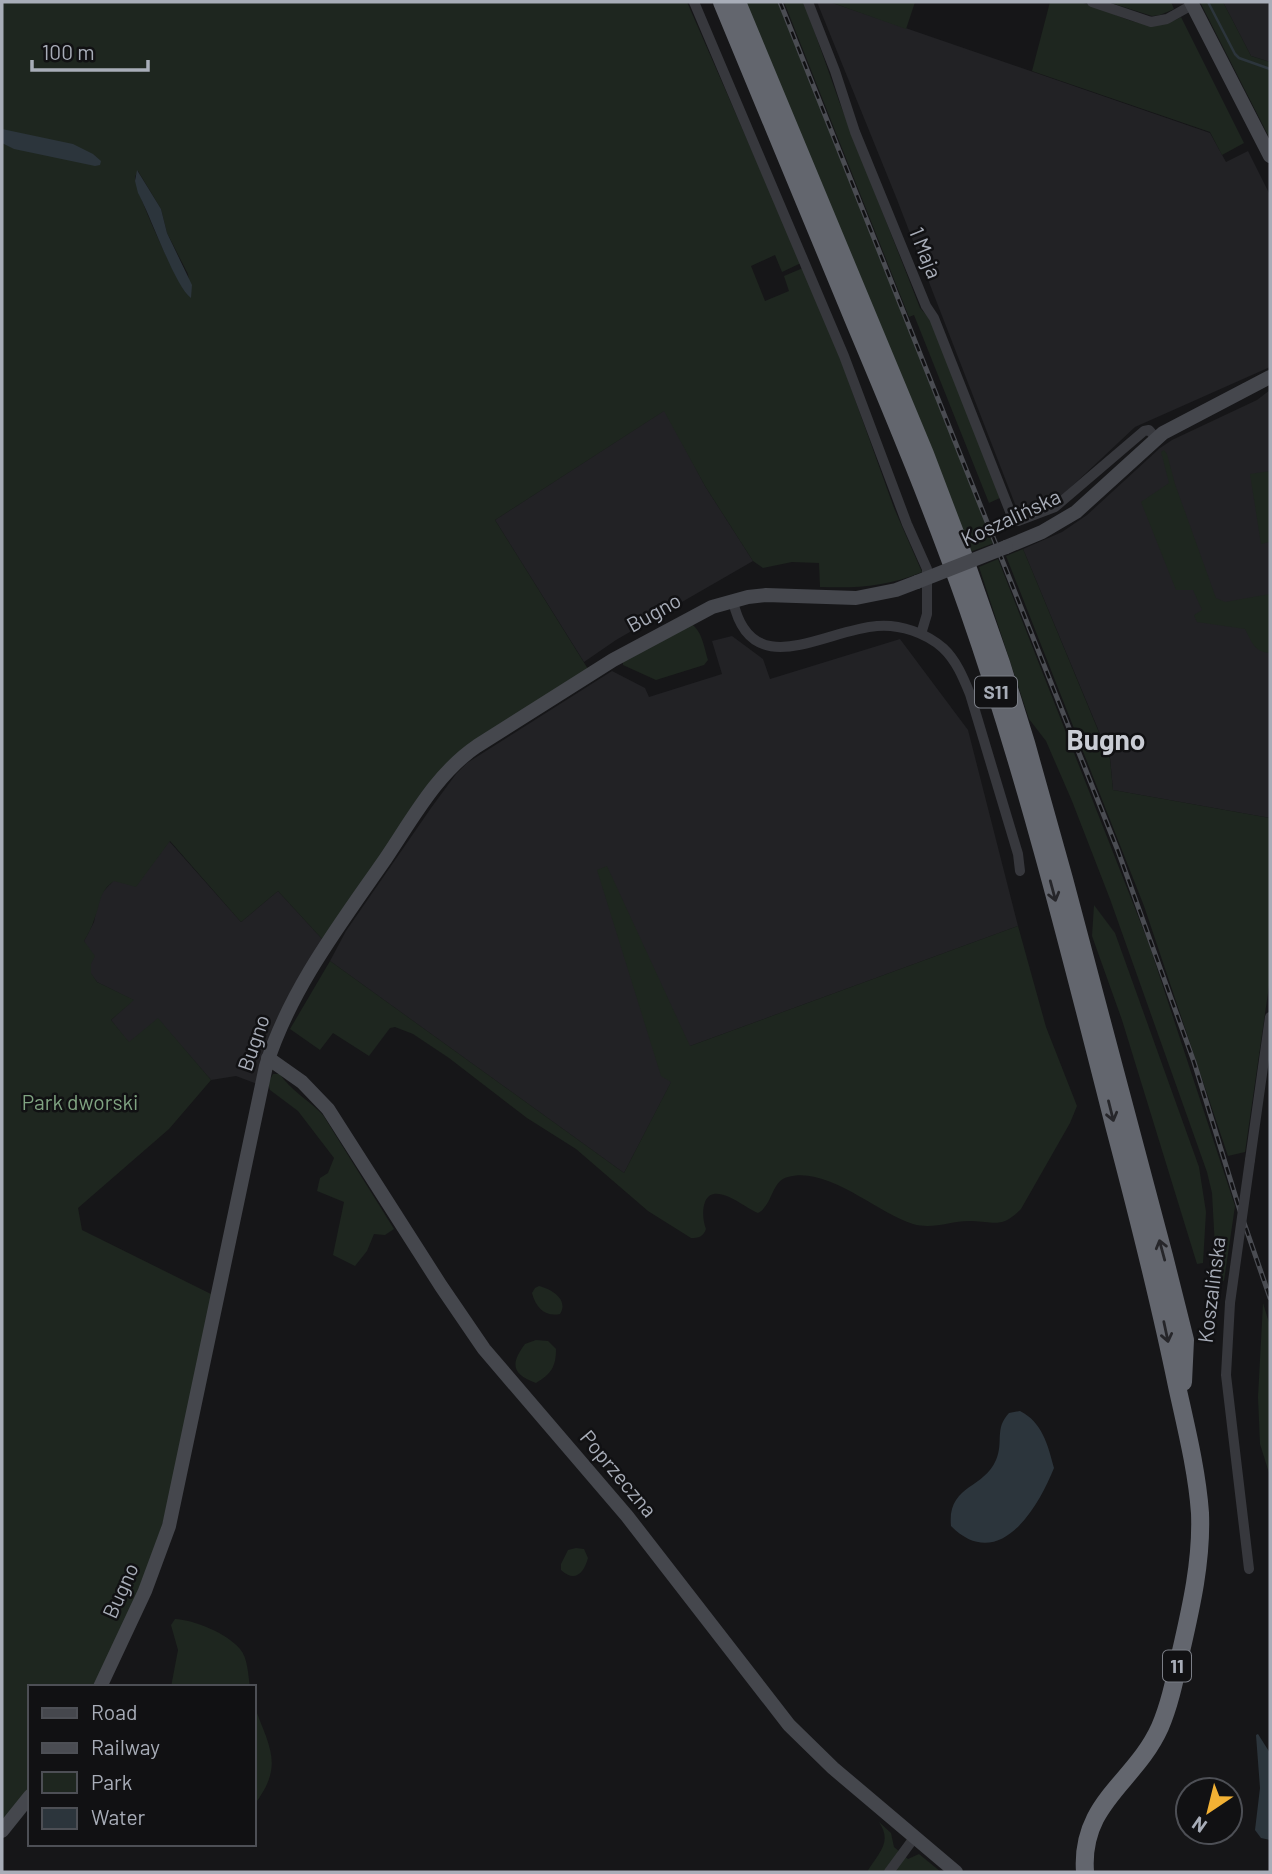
<svg xmlns="http://www.w3.org/2000/svg" width="1272" height="1874" viewBox="0 0 1272 1874" font-family="Barlow,sans-serif">
<style>
.built{fill:#222225}
.green{fill:#1e261f;fill-rule:evenodd}
.water{fill:#2c353c}
.lines{fill:none;stroke-linecap:round;stroke-linejoin:round}
.stream{stroke:#2c353c;stroke-width:2.5}
.street{stroke:#37383d;stroke-width:10}
.secondary{stroke:#45474d;stroke-width:14}
.highway{stroke:#63666e;stroke-width:18}
.rail-casing{stroke:#4a4c52;stroke-width:5}
.rail{stroke:#111113;stroke-width:2.5;stroke-dasharray:8;stroke-linecap:butt}
.street-bridge{stroke:#37383d;stroke-width:10}
.secondary-bridge{stroke:#45474d;stroke-width:14}
.oneway{stroke:#26262a}
.labels{text-anchor:middle;stroke-width:5;stroke-linejoin:round;paint-order:stroke}
.shield{fill:#111113;stroke:#7b7e86;stroke-width:2}
.shield-label{font-size:19px;font-weight:bold;fill:#a8adb8}
.street-label{font-size:21px;fill:#a8adb8;stroke:#111113}
.park-label{font-size:21px;fill:#7fa381;stroke:#111113}
.district-label{font-size:28px;font-weight:bold;fill:#c9ccd4;stroke:#111113}
</style>
<rect width="100%" height="100%" fill="#161618"/>
<!-- built -->
<path class="built" d="M817,2H830L1210,133L1226,162L1248,151L1270,195V367L1135,427L1054,503L1020,517L896,197Z
M1223,2H1270V62L1251,56Z
M1270,390V818L1113,790L1110,758L1023,549L1062,532L1087,515L1160,448L1172,440L1257,400Z
M665,410L705,486L753,561L616,640L584,662L495,520Z
M732,636L763,659L770,679L900,639L968,730L1018,926L690,1046L624,1173L330,961L346,931L431,808L456,774L467,763L612,671L645,688L649,697L722,674L712,641Z
M169,841L241,922L278,891L324,941L257,1084L236,1076L211,1080L158,1019L129,1043L111,1020L133,1000L97,982L91,974V964L84,941L94,922L99,896L114,880L136,886Z"/>
<!-- green -->
<path class="green" d="M2,2H687L801,263L782,272L775,255L751,266L765,301L789,291L784,276L803,268L842,363L894,508L922,572C886,587 858,588 820,587L819,563L792,562L763,568L753,561L705,486L664,411L495,520L588,669L474,742L324,941L278,891L241,922L170,841L136,887L114,881C98,892 101,904 94,920C92,927 88,934 84,941L95,956L91,964V973L97,982L134,1000L111,1020L129,1042L158,1018L211,1080L169,1129L78,1208L82,1230L213,1295L174,1479L154,1556L95,1687H30V1788L2,1824ZM138,171L161,209L167,233L188,274L191,297C179,289 136,193 135,177Z
M745,2H778L994,543L970,552Z
M784,2H804L839,101L920,308L931,320L1002,497L989,503L914,315L909,317Z
M830,2H915L906,29Z
M1050,2C1059,2 1069,0 1078,2C1116,9 1141,38 1181,17L1244,143L1222,155L1210,132L1032,71Z
M1108,2H1171L1174,9L1160,15L1152,16Z
M1200,2H1223L1251,56L1270,62V139Z
M1164,450L1167,454L1175,484L1216,598L1225,602L1270,594V653C1254,652 1252,642 1245,629L1197,622L1194,615L1202,610L1193,590H1176L1141,502L1169,483L1161,452Z
M1270,471V549L1269,542L1261,544L1250,474Z
M1023,549L1110,759L1113,790L1270,818V979L1245,1152L1228,1156L1144,906L1006,556Z
M998,559L1149,944L1235,1206L1224,1281L1214,1275L1216,1266L1212,1193L1207,1172L1110,899L1072,801L1046,741L1029,719L979,567Z
M690,623C702,630 704,647 708,660L704,665L656,680L623,665V660Z
M607,866L690,1046L1018,926L1046,1027L1077,1106L1070,1123L1021,1209C1002,1228 996,1222 972,1221C952,1220 934,1230 913,1224C877,1213 828,1166 788,1177C771,1181 773,1205 758,1213C746,1209 714,1180 705,1202C702,1210 703,1221 706,1229C703,1237 699,1238 691,1238L648,1211L576,1149L527,1118L449,1058L413,1034L395,1027L390,1028L369,1056L333,1033L320,1050L290,1029L330,961L624,1173L671,1082L661,1076L597,870Z
M1094,905L1115,933L1199,1167L1206,1212L1203,1263L1197,1264L1122,1020L1092,936Z
M273,1074H280C288,1088 311,1102 323,1115L394,1229L385,1235L374,1234L367,1251L355,1266L333,1255L344,1202L317,1191L320,1178L328,1173L334,1158L298,1111L270,1090L268,1083Z
M539,1286C552,1289 569,1300 560,1314C545,1317 536,1308 532,1293L535,1288Z
M1263,1303L1270,1326V1476L1260,1444L1258,1397Z
M536,1340L548,1341L556,1349C556,1367 551,1374 536,1383C512,1374 510,1364 525,1344Z
M576,1548L584,1549L588,1558C584,1573 575,1583 561,1570V1564L568,1550Z
M175,1619C194,1620 227,1633 240,1649C248,1658 248,1675 250,1687H171L178,1650L171,1625Z
M254,1705C269,1747 285,1765 254,1805Z
M879,1822L891,1833L894,1847L908,1859L919,1854L941,1872H867C878,1853 893,1843 879,1822Z"/>
<!-- water -->
<path class="water" d="M2,129L73,144L93,154L101,161L100,165L95,166L14,149L2,143Z
M137,170L161,209L167,233L192,285L191,298C174,285 151,216 138,193L135,181Z
M1020,1411C1042,1422 1048,1445 1054,1468C1038,1508 999,1574 951,1526C947,1485 984,1489 996,1460C1004,1442 994,1429 1009,1413Z
M1258,1734L1270,1753V1840L1261,1838L1255,1830L1260,1788L1256,1735Z"/>
<g class="lines">
<!-- stream -->
<path class="stream" d="M1208,2L1235,54L1239,58L1270,69"/>
<!-- street -->
<path class="street" d="M694,2L844,356L907,524L927,569V614L921,634
M808,2L835,71L855,132L926,306L934,318L1013,519L1018,521L1055,507L1144,431L1149,430L1156,438
M1092,2L1151,22L1167,19L1192,5
M733,601C751,684 824,630 877,626C900,624 926,633 943,648C956,660 963,677 970,694L1018,854L1020,871
M1250,1160L1270,1017
M1230,1303L1226,1375L1249,1569
M889,1872L914,1838"/>
<!-- secondary -->
<path class="secondary" d="M1191,2L1270,156
M1006,547L1042,532L1076,512L1163,433L1270,377
M268,1058L302,1082L328,1109L441,1286L484,1349L627,1516L789,1725L833,1768L956,1872
M100,1687L145,1591L169,1526L266,1066C290,989 341,923 386,858C413,818 437,773 477,746L613,660L712,607L748,597L766,595L856,598L896,590L917,582
M2,1831L30,1796"/>
<!-- highway -->
<path class="highway" d="M722,2C766,109 811,216 855,323C895,418 934,512 968,609C1027,778 1070,952 1114,1125C1137,1212 1159,1298 1177,1386C1186,1427 1197,1471 1200,1513C1202,1563 1190,1612 1179,1660C1174,1683 1169,1706 1160,1727C1135,1783 1080,1802 1085,1872
M737,2L925,454L960,546L1001,663L1026,743L1064,879L1164,1256L1185,1340L1183,1382"/>
<!-- rail casing -->
<g class="rail-casing">
<path id="rail" d="M780,2L1118,851L1194,1062L1241,1214L1270,1298"/>
</g>
<!-- rail -->
<use href="#rail" class="rail"/>
<!-- street-bridge -->
<path class="street-bridge" d="M1230,1303L1250,1160"/>
<!-- secondary-bridge -->
<path class="secondary-bridge" d="M917,582L1006,547"/>
</g>
<!-- one-way arrows -->
<defs><path id="oneway-shaft" d="M-6 0H5M1.5-3L5.5 0L1.5 3" fill="none" stroke-width="1.6" stroke-linecap="round" stroke-linejoin="round" transform="scale(1.75)"/></defs>
<g class="oneway">
<use href="#oneway-shaft" transform="translate(1053 891) rotate(75)"/>
<use href="#oneway-shaft" transform="translate(1111 1111) rotate(76)"/>
<use href="#oneway-shaft" transform="translate(1162 1250) rotate(-105)"/>
<use href="#oneway-shaft" transform="translate(1166 1332) rotate(78)"/>
</g>
<g class="labels">
<!-- shield labels -->
<g class="shield">
<rect x="975" y="676.5" width="42" height="31" rx="5"/>
<rect x="1163" y="1650.5" width="28" height="31" rx="5"/>
</g>
<g class="shield-label">
<text x="996" y="699">S11</text>
<text x="1177" y="1673">11</text>
</g>
<!-- street labels -->
<g class="street-label">
<text transform="translate(925 253) rotate(68)" y="7">1 Maja</text>
<text transform="translate(1011 518) rotate(-25)" y="7">Koszalińska</text>
<text transform="translate(654 613) rotate(-29)" y="7">Bugno</text>
<text transform="translate(254 1043) rotate(-71)" y="7">Bugno</text>
<text transform="translate(1212 1290) rotate(-83)" y="7">Koszalińska</text>
<text transform="translate(618 1474) rotate(50)" y="7">Poprzeczna</text>
<text transform="translate(121 1591) rotate(-66)" y="7">Bugno</text>
</g>
<!-- park labels -->
<g class="park-label">
<text x="80" y="1110">Park dworski</text>
</g>
<!-- district labels -->
<g class="district-label">
<text x="1106" y="750">Bugno</text>
</g>
</g>
<!-- border -->
<rect width="1272" height="1874" fill="none" stroke="#a8adb8" stroke-width="7"/>
<!-- legend -->
<rect x="28" y="1685" width="228" height="161" fill="#111113" stroke="#4d4f55" stroke-width="2"/>
<rect x="42" y="1708" width="35" height="10" fill="#45474d" stroke="#4d4f55" stroke-width="2"/>
<text x="91" y="1720" font-size="21" fill="#a8adb8">Road</text>
<rect x="42" y="1743" width="35" height="10" fill="#4a4c52" stroke="#4d4f55" stroke-width="2"/>
<text x="91" y="1755" font-size="21" fill="#a8adb8">Railway</text>
<rect x="42" y="1772" width="35" height="21" fill="#1e261f" stroke="#4d4f55" stroke-width="2"/>
<text x="91" y="1790" font-size="21" fill="#a8adb8">Park</text>
<rect x="42" y="1808" width="35" height="21" fill="#2c353c" stroke="#4d4f55" stroke-width="2"/>
<text x="91" y="1825" font-size="21" fill="#a8adb8">Water</text>
<!-- north arrow -->
<g transform="translate(1209 1811) rotate(215)"><circle r="33" fill="#111113" stroke="#4d4f55" stroke-width="2"/>
<path d="M0-5L12 26L0 18L-12 26Z" fill="#f2b134"/>
<text y="-10" font-size="19" font-weight="bold" text-anchor="middle" fill="#a8adb8">N</text>
</g>
<!-- scale -->
<path d="M32 60v10h116v-10" fill="none" stroke="#a8adb8" stroke-width="3.5"/>
<text x="42" y="60" font-size="21" fill="#a8adb8" stroke="#111113" stroke-width="5" paint-order="stroke">100 m</text>
</svg>
